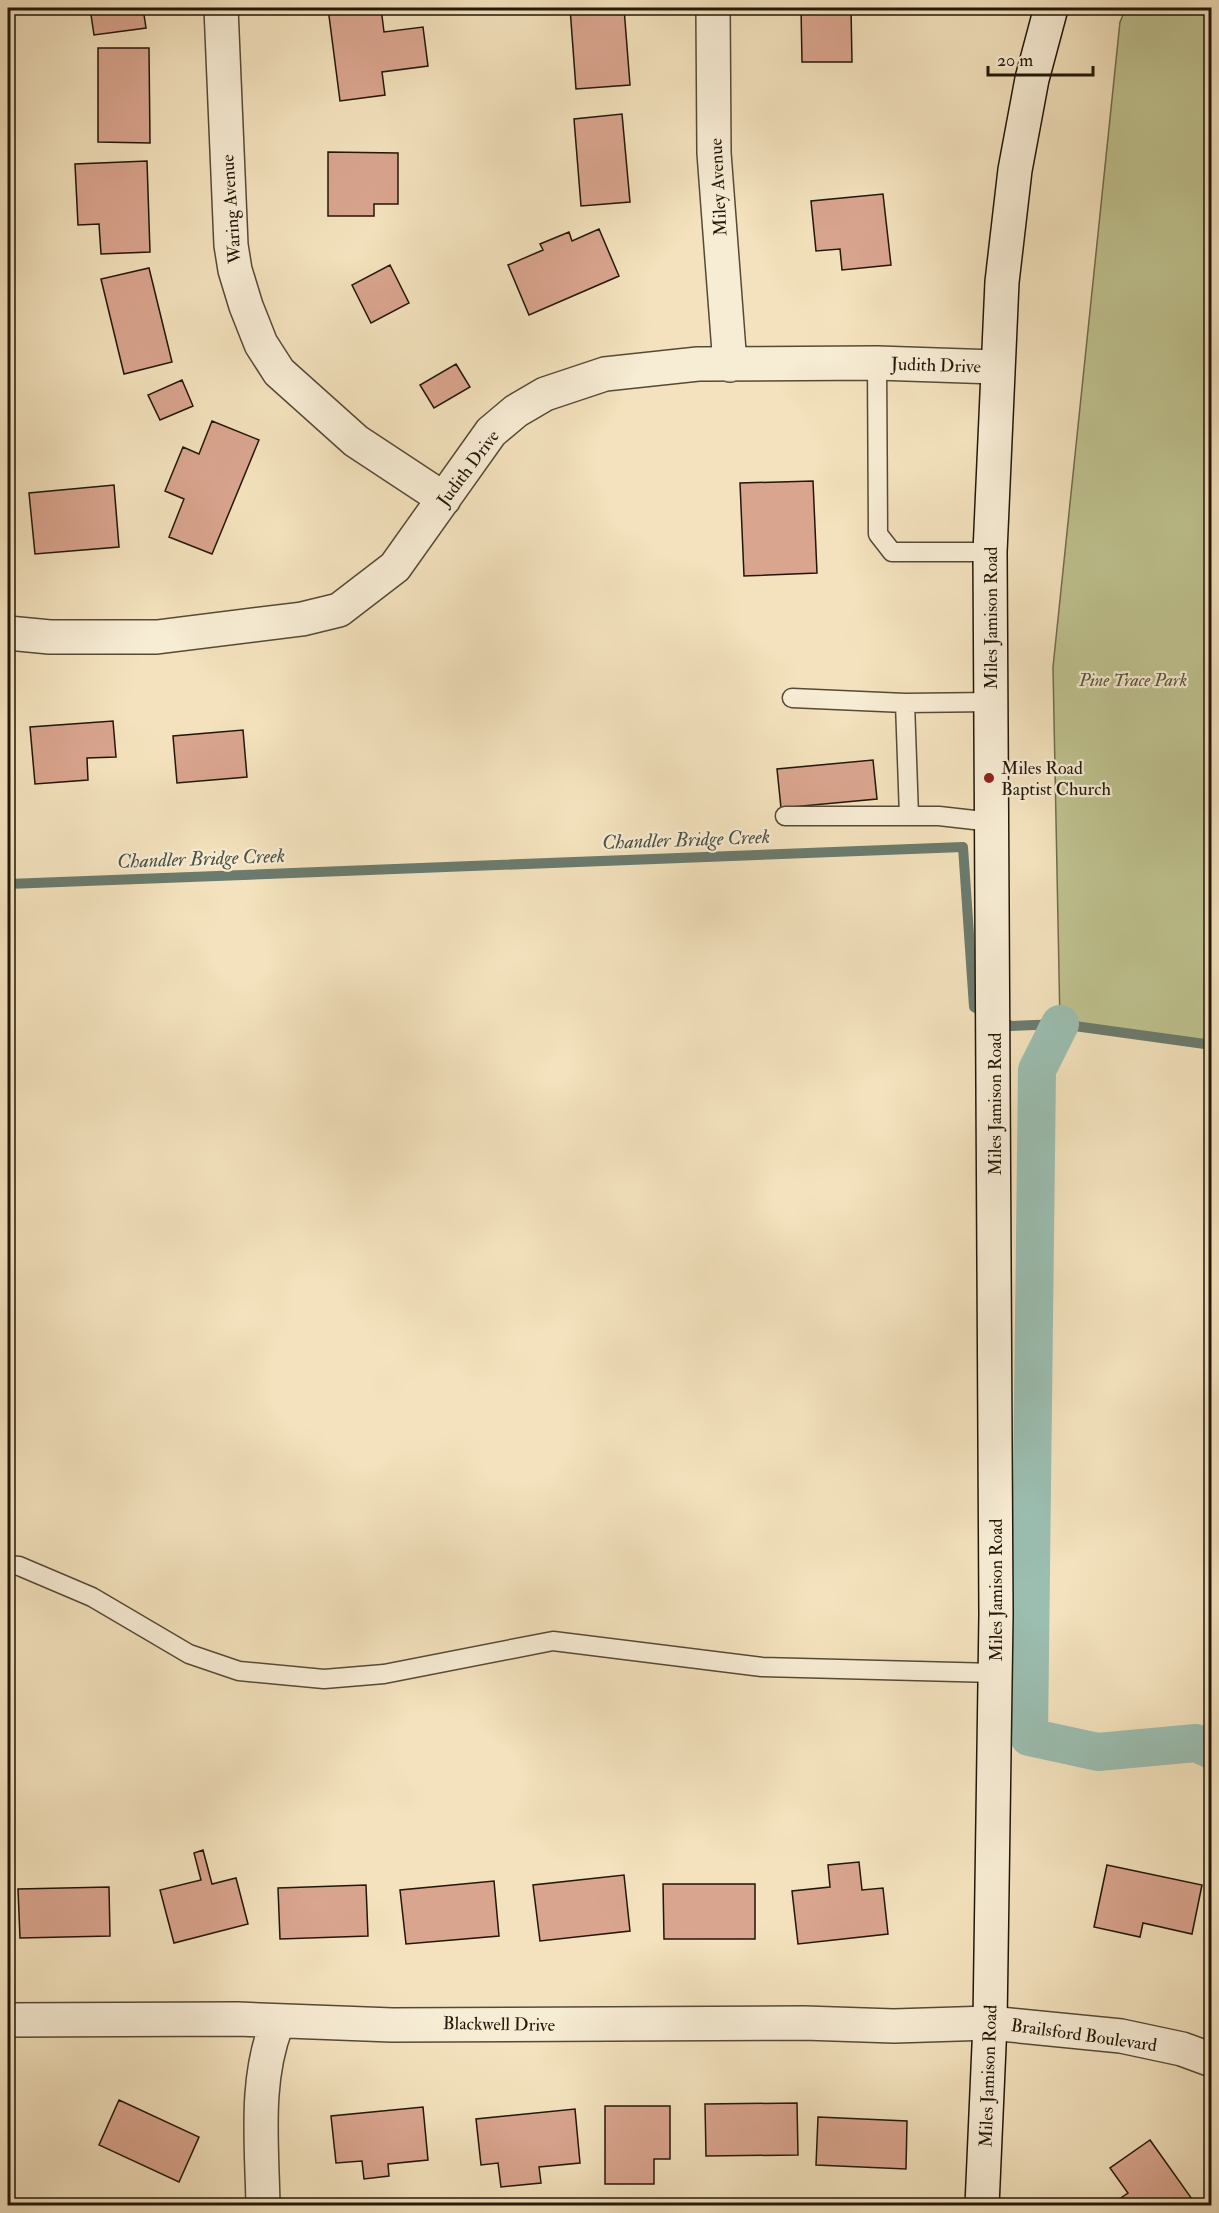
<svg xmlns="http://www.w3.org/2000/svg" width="1219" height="2213" viewBox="0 0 1219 2213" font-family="'IM FELL Double Pica',serif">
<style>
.green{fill:#bec28f;stroke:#706c4c;stroke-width:1.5}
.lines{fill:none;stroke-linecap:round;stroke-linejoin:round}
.stream{stroke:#6b7b6e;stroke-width:10}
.canal{stroke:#9bbeb1;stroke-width:38}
.building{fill:#daa58f;stroke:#221709;stroke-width:1.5}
.service-casing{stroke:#564a36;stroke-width:21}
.minor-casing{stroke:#564a36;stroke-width:36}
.secondary-casing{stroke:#221709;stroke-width:36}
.service{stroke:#f7ecd4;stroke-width:18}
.minor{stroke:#f7ecd4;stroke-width:33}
.secondary{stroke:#f7ecd4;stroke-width:33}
.poi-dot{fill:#8f2418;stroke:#f7ecd4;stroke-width:2}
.labels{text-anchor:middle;stroke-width:4.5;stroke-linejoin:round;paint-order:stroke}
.street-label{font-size:18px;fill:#221709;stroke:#f7ecd4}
.park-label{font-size:18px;font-style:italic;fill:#595338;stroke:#f7ecd4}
.poi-label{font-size:18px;fill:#221709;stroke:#f7ecd4;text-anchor:start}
.water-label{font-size:20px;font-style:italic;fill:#4c5144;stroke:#f7ecd4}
</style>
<rect width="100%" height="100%" fill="#f3e2bd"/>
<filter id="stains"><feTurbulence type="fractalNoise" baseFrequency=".00333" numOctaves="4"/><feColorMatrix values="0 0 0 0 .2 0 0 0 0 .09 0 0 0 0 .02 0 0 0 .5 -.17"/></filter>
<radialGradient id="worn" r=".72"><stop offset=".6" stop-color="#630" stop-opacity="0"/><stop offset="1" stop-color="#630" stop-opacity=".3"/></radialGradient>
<!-- green -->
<path class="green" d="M1126,8H1211V1053L1204,1044L1060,1024L1053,667L1120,22Z"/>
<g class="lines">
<!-- stream -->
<path class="stream" d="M8,884L963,847L974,1007L1011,1026L1060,1024L1212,1045"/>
<!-- canal -->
<path class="canal" d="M1060,1024L1037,1070L1029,1737L1098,1752L1196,1743L1212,1750"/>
</g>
<!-- building -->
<path class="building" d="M90,8H143L146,28L94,35Z
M328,8H381L384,32L423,27L428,66L382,72L385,95L340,101Z
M570,8H624L630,85L576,89Z
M801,8H851L852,62H802Z
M98,48H149L150,143L98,142Z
M622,114L630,202L581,206L574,119Z
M328,152L398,153V204H374V216H328Z
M147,161L150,252L101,254L99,224L78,225L75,164Z
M883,194L891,265L842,270L840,249L816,251L811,201Z
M599,229L619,276L529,315L508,265L543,250L540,244L569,232L572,241Z
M390,265L409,303L371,323L352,285Z
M149,268L172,362L124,374L101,279Z
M456,364L470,387L434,408L420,385Z
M182,380L193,406L160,420L148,395Z
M212,421L259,440L212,554L169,537L184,499L165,491L183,447L199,454Z
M813,481L817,573L744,576L740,483Z
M114,485L119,547L35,554L29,493Z
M113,721L116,757L87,758L88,780L35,784L30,727Z
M243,730L247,777L177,783L173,736Z
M873,760L877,799L781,808L777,769Z
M203,1850L212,1884L236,1878L248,1924L174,1943L160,1890L201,1880L194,1853Z
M859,1862L862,1890L883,1888L888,1934L798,1944L792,1891L830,1887L828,1865Z
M1107,1865L1202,1885L1192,1934L1143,1923L1140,1937L1094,1927Z
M624,1875L630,1931L540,1941L533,1885Z
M494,1881L499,1936L406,1944L400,1890Z
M663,1884H755V1939H664Z
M366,1885L368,1936L280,1939L278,1888Z
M109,1887L110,1936L20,1938L18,1889Z
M119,2100L199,2137L179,2182L99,2145Z
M797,2103L798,2155L706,2156L705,2104Z
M605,2106H670V2159H654V2184H605Z
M423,2107L428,2160L388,2164L389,2176L364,2179L362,2161L336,2163L331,2116Z
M575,2109L580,2163L539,2167L541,2183L501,2187L498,2163L481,2165L476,2119Z
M818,2117L907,2121L906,2169L816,2165Z
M1150,2140L1192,2199L1183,2206H1109L1128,2193L1110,2168Z"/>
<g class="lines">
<!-- service casing -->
<g class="service-casing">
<path id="service" d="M877,363L878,534L892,552H990
M792,698L905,703L909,816
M905,703L992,702
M785,816H939L992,822
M8,1565L19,1566L92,1597L189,1654L239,1671L324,1679L384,1674L553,1641L762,1667L995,1673"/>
</g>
<!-- minor casing -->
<g class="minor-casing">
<path id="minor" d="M221,8L231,245L235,270L246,306L261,344L279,372L356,441L444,499
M713,8L714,153L730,365
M8,633L50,637H157L302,619L339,610L395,567L491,432L516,411L545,394L605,374L698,364L877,363L996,367
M8,2020L237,2019L392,2025L804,2023L894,2026L990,2023L1121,2036L1182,2049L1212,2060
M263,2206C262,2144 254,2079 278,2021"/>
</g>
<!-- secondary casing -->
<g class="secondary-casing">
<path id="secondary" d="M982,2206L990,2023L996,1615L990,552L1002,282L1015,170L1032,79L1051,8"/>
</g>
<!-- service -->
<use href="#service" class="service"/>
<!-- minor -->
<use href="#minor" class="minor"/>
<!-- secondary -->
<use href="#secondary" class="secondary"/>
</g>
<!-- markers -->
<circle class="poi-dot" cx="989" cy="778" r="6"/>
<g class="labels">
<!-- street labels -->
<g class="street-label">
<text transform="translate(718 187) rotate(-93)" y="6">Miley Avenue</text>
<text transform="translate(231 209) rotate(-94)" y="6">Waring Avenue</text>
<text transform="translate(936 365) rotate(2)" y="6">Judith Drive</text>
<text transform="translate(468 468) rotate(-53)" y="6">Judith Drive</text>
<text transform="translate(991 618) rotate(-90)" y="6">Miles Jamison Road</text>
<text transform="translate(995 1104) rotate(-90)" y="6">Miles Jamison Road</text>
<text transform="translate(996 1590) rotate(-90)" y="6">Miles Jamison Road</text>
<text transform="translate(499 2024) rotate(1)" y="6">Blackwell Drive</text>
<text transform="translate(1084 2035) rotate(8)" y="6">Brailsford Boulevard</text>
<text transform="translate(988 2076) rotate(-88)" y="6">Miles Jamison Road</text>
</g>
<!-- park labels -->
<g class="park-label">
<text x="1133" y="686">Pine Trace Park</text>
</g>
<!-- poi labels -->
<g class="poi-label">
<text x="1001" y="774">Miles Road<tspan x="1001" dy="21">Baptist Church</tspan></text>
</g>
<!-- water labels -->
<g class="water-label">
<text transform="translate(686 839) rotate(-2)" y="7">Chandler Bridge Creek</text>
<text transform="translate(201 858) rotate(-2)" y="7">Chandler Bridge Creek</text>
</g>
</g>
<!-- margin -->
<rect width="1219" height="2213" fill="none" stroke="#f3e2bd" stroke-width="30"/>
<rect x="9" y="9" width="1201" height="2195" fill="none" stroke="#221709" stroke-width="3"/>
<rect x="15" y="15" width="1189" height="2183" fill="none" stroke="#221709" stroke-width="1.5"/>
<!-- scale -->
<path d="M988 66v9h105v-9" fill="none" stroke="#221709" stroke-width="3"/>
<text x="997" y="66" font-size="18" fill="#221709" stroke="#f7ecd4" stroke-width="4.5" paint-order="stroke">20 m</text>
<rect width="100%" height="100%" filter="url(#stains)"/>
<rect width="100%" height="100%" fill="url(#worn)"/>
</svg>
